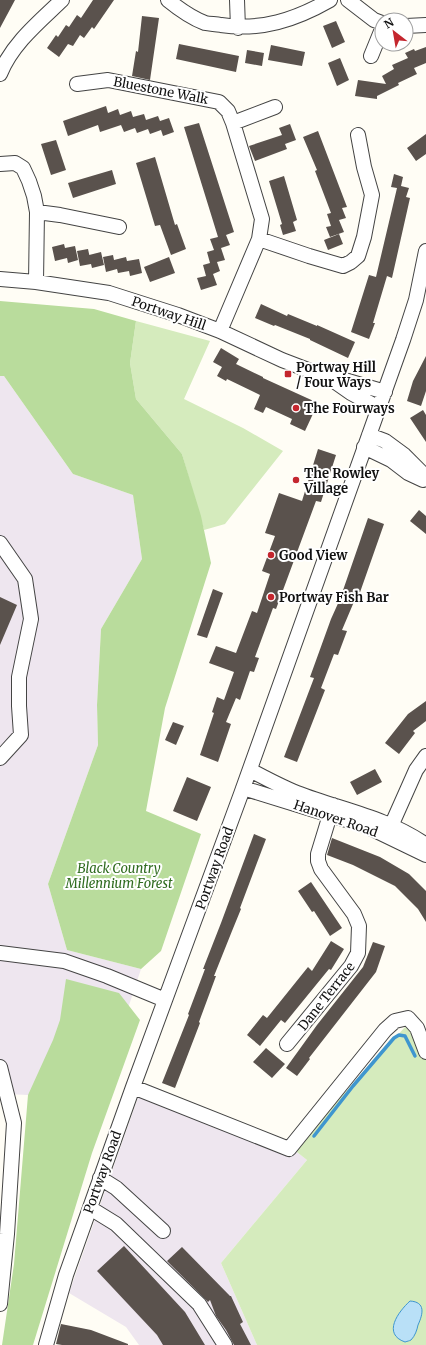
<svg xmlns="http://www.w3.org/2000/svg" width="426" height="1345" viewBox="0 0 426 1345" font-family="Merriweather,serif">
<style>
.industrial{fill:#eee6ef}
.green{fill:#d5ebbd}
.forest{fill:#b9dc9c}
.water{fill:#b9e0f7;stroke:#3f96cf}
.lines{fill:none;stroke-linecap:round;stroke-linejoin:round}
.stream{stroke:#3f96cf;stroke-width:3.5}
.building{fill:#5a524d}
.minor-casing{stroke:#444;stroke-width:16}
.minor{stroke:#fff;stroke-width:14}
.poi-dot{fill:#c4262e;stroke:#fff;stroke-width:1.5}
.labels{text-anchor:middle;stroke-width:4;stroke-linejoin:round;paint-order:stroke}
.street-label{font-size:13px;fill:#111;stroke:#fff}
.poi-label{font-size:13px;font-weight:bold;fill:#111;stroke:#fff;text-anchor:start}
.park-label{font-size:13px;font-style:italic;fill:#2f6b1f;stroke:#fff}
</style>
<rect width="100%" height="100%" fill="#fffdf5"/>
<!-- industrial -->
<path class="industrial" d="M0,376H4L73,474L133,495L142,559L101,629L97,705L98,745L48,884L67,950L141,969L97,1102L28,1095L5,1094L0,1082Z
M141,1089L293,1149L307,1160L221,1263L257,1345H139L126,1327L69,1293Z"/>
<!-- green -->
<path class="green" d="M136,321L210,341L184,399L243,428L283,451L225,524L204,530L182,454L136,399L130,363Z
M405,1027L417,1035L426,1060V1345H257L221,1263L307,1160L293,1149Z"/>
<!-- forest -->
<path class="forest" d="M0,301L94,309L136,321L130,363L136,399L182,454L201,516L211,563L165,708L146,811L201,834L161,951L141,969L67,950L48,884L98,745L97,705L101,629L142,559L133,495L73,474L4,376H0Z
M66,979L119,993L140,1020L92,1153L33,1345H2L14,1264L28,1095L53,1040L60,1020Z"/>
<!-- water -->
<path class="water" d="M410,1301C426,1302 423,1314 418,1325C417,1330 415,1336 411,1340C409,1341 408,1341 405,1342C382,1334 398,1312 410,1301Z"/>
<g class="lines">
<!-- stream -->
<path class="stream" d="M314,1136L353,1086L394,1038L399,1035L405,1036L415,1056"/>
</g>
<!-- building -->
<path class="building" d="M0,0H15L0,28Z
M93,0H114L94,29L92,27L84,38L80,35L73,46L68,44L59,57L47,48L56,35L58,37L66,25L69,27L77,15L81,18Z
M142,16L159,18L150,80L132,76L136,51L138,52Z
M336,21L345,42L332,48L323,26Z
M179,44L239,56L236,72L176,59Z
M271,45L305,52L302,66L268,60Z
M426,47V63L414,68L417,74L398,83L399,85L377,96V99L355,96L358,80L386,84L382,76L394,69L392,65L408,58L405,53L414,49L415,51Z
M247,50L264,53L262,66L245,63Z
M340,58L349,80L337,86L328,63Z
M106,106L108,113L118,109L120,115L131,111L133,117L144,114L146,120L158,116L160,121L169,118L174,132L163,136L161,130L150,134L148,129L137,133L135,128L124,132L121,125L100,132L98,125L68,136L63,121Z
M199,123L234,232L226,235L230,245L221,248L225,260L217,262L220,271L213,274L217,285L201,290L197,278L206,276L203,265L210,263L207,252L214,250L210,239L218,237L184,127Z
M290,124L296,140L285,144L287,149L255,161L249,146L282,135L279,128Z
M318,131L347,207L342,208L346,218L339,220L344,232L330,237L326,227L331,226L327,214L331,213L315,171L317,170L303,137Z
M426,134V154L416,161L407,148Z
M56,140L66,170L51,175L41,144Z
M155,157L175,225L177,224L186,249L171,255L160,225L155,226L136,163Z
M112,170L116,184L73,198L68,183Z
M394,174L403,177L401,186L409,188L406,197L410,198L392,278L387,276L373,323H375L369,339L351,332L369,275L376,277L397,188L391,187Z
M284,176L297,220L293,222L296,231L283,235L280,225L282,224L269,181Z
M339,234L343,244L328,250L324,240Z
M64,244L65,248L75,246L78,260L68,263L67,258L55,261L52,247Z
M88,249L91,263L89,255L101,252L104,265L92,268L91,264L80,266L77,251Z
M113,255L114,260L126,257L127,261L139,259L142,273L130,276L129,271L118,273L117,269L106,272L103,257Z
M169,257L175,273L150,282L144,267Z
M261,304L287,316L288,314L317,326V325L355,342L348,358L310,340V339L275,325L274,326L255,318Z
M221,348L239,359L236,364L263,377V378L318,403L305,431L290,424L292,419L266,407L263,413L254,409L260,395L227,379L226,381L217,376L222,367L213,362Z
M426,356V391L421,406L407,401L413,381Z
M423,410L426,415V442L410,418Z
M318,449L336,455L321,502L316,501L276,609L273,608L255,657L259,658L254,672L250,671L240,700L236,698L226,722L231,724L218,762L200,755L214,713L212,712L217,697L224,700L234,672L209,663L216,646L236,653L252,611L257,613L270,574L262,571L275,536L265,533L279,493L302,501Z
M419,510L426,516V534L410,521Z
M368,518L384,524L358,598L356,597L342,630L347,631L338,655L334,654L321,688L325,690L297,762L284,757L314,678L310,677L331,619L340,599Z
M213,589L223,593L207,638L197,635Z
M0,597L17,605L0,645Z
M426,701V721L413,731L415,733L399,754L385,743L408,714Z
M173,722L184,726L176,745L165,740Z
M375,769L382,782L357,795L350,782Z
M187,777L211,787L197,821L173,811Z
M254,834L266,839L240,908L241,909L232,931L214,976H216L199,1022L200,1023L175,1088L162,1083L189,1015L188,1014L205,969H203L221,923Z
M332,838L380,857L409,874L426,891V922L418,909L395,886L353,865L327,855Z
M311,882L342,928L330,936L314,911L312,912L298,891Z
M331,941L344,949L331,970L329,969L285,1023L281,1020L260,1046L247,1035L263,1015L267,1018L308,967L312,971Z
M373,942L385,946L376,972L309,1058L310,1059L297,1076L286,1068L317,1025L363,967Z
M266,1048L285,1064L272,1078L253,1062Z
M124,1246L185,1312L205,1345H163L157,1335L97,1271Z
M182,1247L230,1296H231L243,1322L240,1324L251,1345H234L226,1330L216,1316L210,1300L208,1302L167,1261Z
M61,1324L91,1330L128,1344V1345H62L56,1344Z"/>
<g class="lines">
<!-- minor casing -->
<g class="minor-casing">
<path id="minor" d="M168,0C179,9 192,18 205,23C210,24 216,24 221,25C261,31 295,20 330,0
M237,0L238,28
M348,0L374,20L382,23
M406,26L426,25
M371,56L382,29
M0,74C12,44 39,22 62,0
M77,84L108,80L219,102L228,111L233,123L262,219L259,239L220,331
M233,123L275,107
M0,164L15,163L23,168L29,181L34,196L37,212L36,282
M37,212L60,215L119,227
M259,239L309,256L343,266L351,262L358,256L364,237L372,195L364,167L358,135
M0,279L36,282L109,293L178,315L220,331L282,360L329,378L348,381L385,392
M331,379L351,393L379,408
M369,435L385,441L404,455L426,477
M364,447L391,460L408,473L423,480
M0,543L25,579L31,619L19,677V706L21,735L0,758
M250,770C265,778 280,786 297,793C341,810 386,817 426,845
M243,788L366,826L426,855
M388,833L416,770L426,756
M0,953L64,961L107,976L165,1000
M287,1044L351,966L358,953L359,926L354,914L321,869L318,861V854L333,805
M0,1067L14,1123L7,1234L0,1304
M133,1087L289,1149L385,1030L395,1021L408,1018L417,1028L426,1052
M100,1178L116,1188L163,1231
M90,1208L116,1224L199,1304L225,1345
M46,1345L66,1275L133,1087L241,794L403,340L416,300L426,251"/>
</g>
<!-- minor -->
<use href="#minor" class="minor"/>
</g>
<!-- markers -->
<g class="poi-dot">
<rect x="284" y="370" width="8" height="8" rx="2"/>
<circle cx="296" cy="408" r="4"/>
<circle cx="296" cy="480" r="4"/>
<circle cx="271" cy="555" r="4"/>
<circle cx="271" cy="597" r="4"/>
</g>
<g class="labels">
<!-- street labels -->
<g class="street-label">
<text transform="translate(161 90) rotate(11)" y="5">Bluestone Walk</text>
<text transform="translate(169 313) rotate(19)" y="5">Portway Hill</text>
<text transform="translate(336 818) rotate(19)" y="5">Hanover Road</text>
<text transform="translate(214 868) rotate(-70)" y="5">Portway Road</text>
<text transform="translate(326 996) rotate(-52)" y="5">Dane Terrace</text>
<text transform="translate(102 1172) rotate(-70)" y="5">Portway Road</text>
</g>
<!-- poi labels -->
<g class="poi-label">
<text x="296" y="372">Portway Hill<tspan x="296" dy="15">/ Four Ways</tspan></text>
<text x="304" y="413">The Fourways</text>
<text x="304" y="478">The Rowley<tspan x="304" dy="15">Village</tspan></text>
<text x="279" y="560">Good View</text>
<text x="279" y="602">Portway Fish Bar</text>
</g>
<!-- park labels -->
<g class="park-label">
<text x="119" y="873">Black Country<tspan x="119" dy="15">Millennium Forest</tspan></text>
</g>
</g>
<!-- north arrow -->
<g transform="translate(394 32) rotate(329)"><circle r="19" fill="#ffffff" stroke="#a0a0a0"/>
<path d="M0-3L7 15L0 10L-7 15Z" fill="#c4262e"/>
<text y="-6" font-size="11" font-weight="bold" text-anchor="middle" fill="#111111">N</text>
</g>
</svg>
